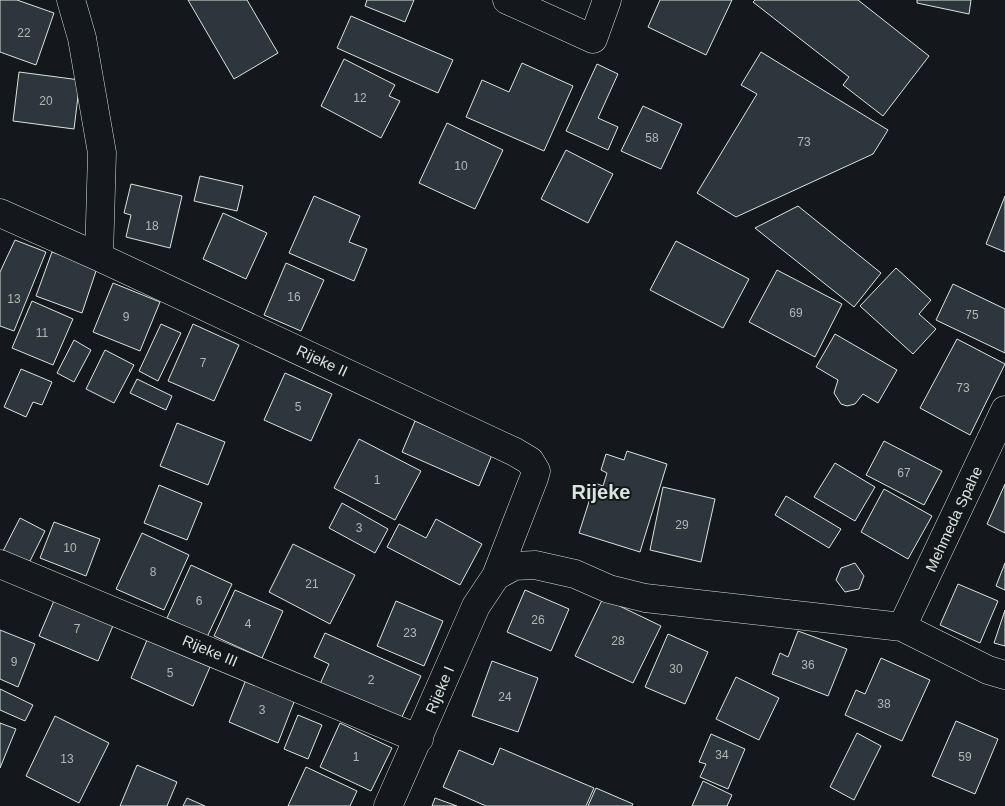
<svg xmlns="http://www.w3.org/2000/svg" width="1005" height="806" viewBox="0 0 1005 806" font-family="Helvetica,sans-serif">
<style>
.building{fill:#2c363c;stroke:#d8e6dc}
.lines{fill:none;stroke-linecap:round;stroke-linejoin:round}
.minor-casing{stroke:#d8e6dc;stroke-width:29}
.minor{stroke:#14181c;stroke-width:28}
.labels{text-anchor:middle;stroke-width:4;stroke-linejoin:round;paint-order:stroke}
.number-label{font-size:12px;fill:#adbab4}
.street-label{font-size:15px;fill:#d8e6dc;stroke:#14181c}
.district-label{font-size:20px;font-weight:bold;fill:#d8e6dc;stroke:#14181c}
</style>
<rect width="100%" height="100%" fill="#14181c"/>
<!-- building -->
<path class="building" d="M0,0H17L54,13L36,65L0,52Z
M188,0H247L278,53L234,79Z
M367,0H414L405,22L365,6Z
M660,0H732L706,55L648,27Z
M755,0H858L929,56L883,116L843,85L849,77L753,2Z
M917,0H971L969,14L917,3Z
M351,16L453,60L438,93L337,48Z
M761,52L888,130L873,154L736,217L697,193L757,94L741,85Z
M344,59L395,85L389,96L400,101L381,138L321,106Z
M522,63L573,86L544,151L466,117L482,80L509,92Z
M597,64L618,74L598,118L618,127L608,150L566,131Z
M19,72L80,80L74,129L13,121Z
M643,106L682,124L661,169L621,151Z
M447,123L503,150L475,209L419,183Z
M566,150L613,174L588,223L541,199Z
M200,176L243,186L237,211L194,201Z
M131,184L182,196L170,248L126,237L131,215L124,213Z
M314,196L360,216L349,242L367,249L354,281L289,253Z
M1005,196V252L986,244Z
M798,206L881,273L854,307L755,228Z
M223,213L267,233L246,279L203,259Z
M15,240L46,252L14,331L0,326V272Z
M676,241L749,279L723,328L650,290Z
M52,252L97,268L82,313L36,296Z
M286,263L324,280L301,331L264,315Z
M896,268L931,300L919,314L936,329L913,354L860,306Z
M777,270L842,304L815,357L749,322Z
M113,283L160,302L140,351L93,332Z
M953,284L1005,309V353L936,320Z
M32,301L73,319L53,365L12,348Z
M161,324L181,333L158,381L139,371Z
M193,324L239,345L214,401L168,381Z
M835,334L897,370L878,403L863,394L855,404L847,406L841,404L834,393L838,380L816,367Z
M957,339L1005,364L970,435L920,408Z
M74,340L91,350L74,382L57,373Z
M105,350L134,365L114,403L86,389Z
M21,369L52,382L42,405L33,402L26,417L4,407Z
M285,373L332,394L311,441L264,420Z
M137,379L172,396L166,410L130,393Z
M415,421L492,455L479,486L402,452Z
M177,423L225,442L208,485L160,466Z
M359,439L421,471L395,520L334,488Z
M884,441L942,471L924,505L866,475Z
M627,451L667,464L640,552L579,533L595,483L603,486L607,473L601,470L606,454L624,460Z
M835,463L875,487L855,521L814,497Z
M1005,484V533L987,524Z
M159,485L202,503L187,540L144,523Z
M663,487L715,499L701,562L650,550Z
M884,489L932,516L908,559L861,532Z
M786,496L841,529L829,548L775,515Z
M342,503L388,529L375,553L329,528Z
M20,518L45,531L28,565L2,553Z
M436,519L482,544L460,585L387,547L399,524L426,538Z
M54,522L100,539L86,576L40,558Z
M142,533L189,555L164,610L116,589Z
M293,544L355,575L330,624L269,592Z
M855,563L864,576L859,589L845,592L836,580L841,568Z
M1005,563V590L996,586Z
M191,565L232,584L207,637L167,618Z
M958,584L998,601L980,643L940,625Z
M235,590L283,611L262,658L214,636Z
M525,590L569,609L551,651L507,632Z
M56,596L115,621L98,661L39,636Z
M603,598L661,626L633,683L575,656Z
M396,601L443,621L424,666L377,646Z
M1005,610V646L994,643Z
M0,630L35,644L18,687L0,679Z
M798,631L847,649L828,696L772,674L780,653L788,657Z
M325,633L421,676L400,721L320,684L329,664L314,657Z
M668,634L708,652L685,704L645,687Z
M147,640L210,667L193,706L131,678Z
M881,658L930,680L902,741L845,715L856,690L865,694Z
M492,661L538,678L518,732L472,716Z
M247,677L296,697L278,743L229,722Z
M736,677L779,698L759,740L716,719Z
M0,689L33,705L25,721L0,710Z
M298,715L322,725L308,759L284,749Z
M55,716L109,743L79,803L26,776Z
M956,721L998,739L975,794L932,776Z
M0,723L16,729L0,768Z
M340,723L392,748L371,791L320,767Z
M857,733L881,746L854,800L830,787Z
M711,734L745,749L728,789L700,777L706,764L699,762Z
M500,748L594,788L586,806H486L443,787L459,750L493,765Z
M137,765L177,782L167,806H120Z
M306,767L357,791L350,806H288Z
M703,781L732,795L727,806H692Z
M596,788L633,804L632,806H588Z
M187,798L205,806H183Z
M435,798L457,806H432Z"/>
<g class="lines">
<!-- minor casing -->
<g class="minor-casing">
<path id="minor" d="M71,0L82,38L102,153L99,257
M507,0L593,39L607,0
M0,213L99,257L515,452L530,461L536,471L534,478L496,576L476,606L388,806
M0,564L419,739
M496,576L514,566L535,565L575,574L609,589L645,598L902,627L988,670L1005,675
M902,627L1005,410"/>
</g>
<!-- minor -->
<use href="#minor" class="minor"/>
</g>
<g class="labels">
<!-- number labels -->
<g class="number-label">
<text x="24" y="37">22</text>
<text x="360" y="102">12</text>
<text x="46" y="105">20</text>
<text x="652" y="142">58</text>
<text x="804" y="146">73</text>
<text x="461" y="170">10</text>
<text x="152" y="230">18</text>
<text x="294" y="301">16</text>
<text x="14" y="303">13</text>
<text x="796" y="317">69</text>
<text x="972" y="319">75</text>
<text x="126" y="321">9</text>
<text x="42" y="337">11</text>
<text x="203" y="367">7</text>
<text x="963" y="392">73</text>
<text x="298" y="411">5</text>
<text x="904" y="477">67</text>
<text x="377" y="484">1</text>
<text x="682" y="529">29</text>
<text x="359" y="532">3</text>
<text x="70" y="552">10</text>
<text x="153" y="576">8</text>
<text x="312" y="588">21</text>
<text x="199" y="605">6</text>
<text x="538" y="624">26</text>
<text x="248" y="628">4</text>
<text x="77" y="633">7</text>
<text x="410" y="637">23</text>
<text x="618" y="645">28</text>
<text x="14" y="666">9</text>
<text x="808" y="669">36</text>
<text x="676" y="673">30</text>
<text x="170" y="677">5</text>
<text x="371" y="684">2</text>
<text x="505" y="701">24</text>
<text x="884" y="708">38</text>
<text x="262" y="714">3</text>
<text x="722" y="759">34</text>
<text x="356" y="761">1</text>
<text x="965" y="761">59</text>
<text x="67" y="763">13</text>
</g>
<!-- street labels -->
<g class="street-label">
<text transform="translate(322 361) rotate(25)" y="5">Rijeke II</text>
<text transform="translate(954 519) rotate(-65)" y="5">Mehmeda Spahe</text>
<text transform="translate(210 651) rotate(23)" y="5">Rijeke III</text>
<text transform="translate(440 690) rotate(-67)" y="5">Rijeke I</text>
</g>
<!-- district labels -->
<g class="district-label">
<text x="601" y="499">Rijeke</text>
</g>
</g>
</svg>
